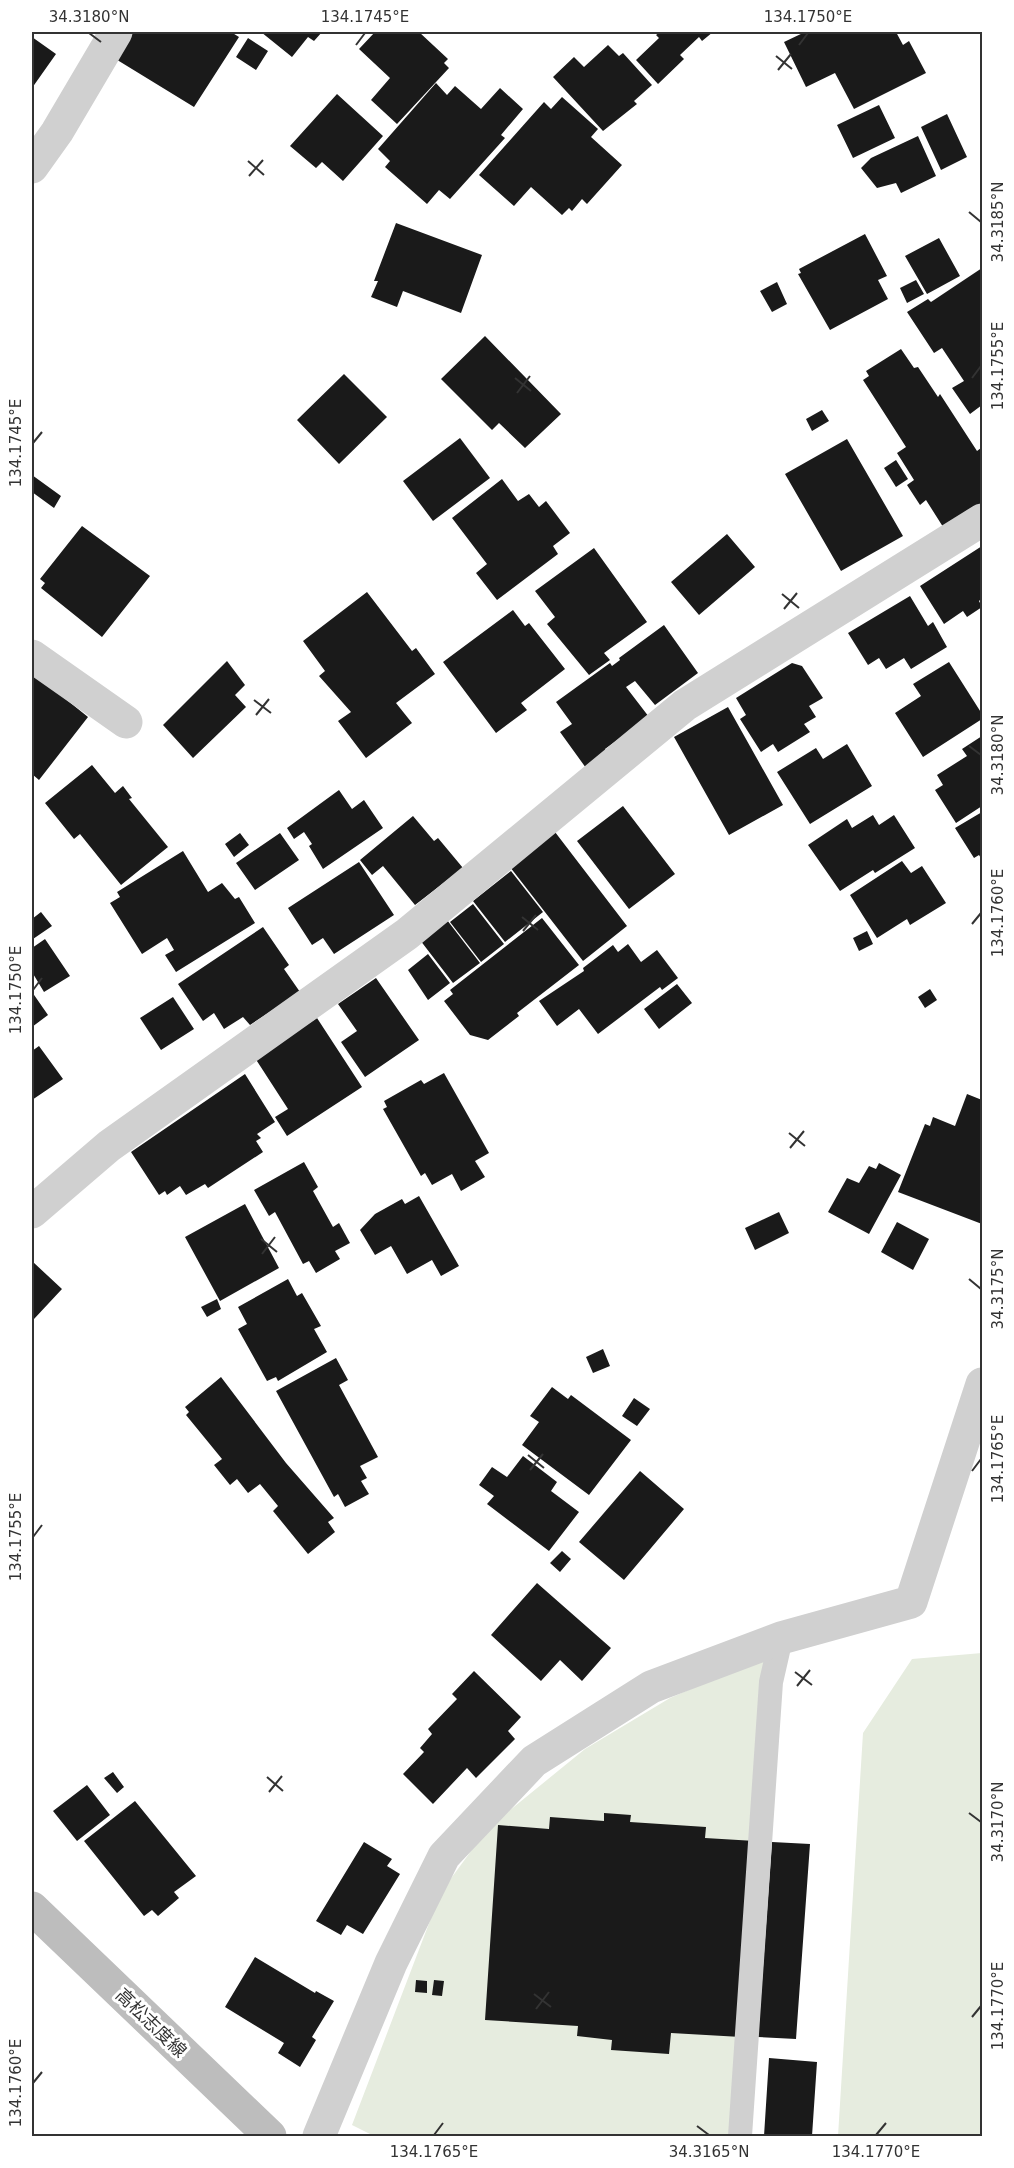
<svg xmlns="http://www.w3.org/2000/svg" width="1014" height="2168" viewBox="0 0 1014 2168" font-family="'DejaVu Sans','Noto Sans JP',sans-serif">
<style>
.green{fill:#e6ecdf}
.building{fill:#1a1a1a}
.lines{fill:none;stroke-linecap:round;stroke-linejoin:round}
.lane{stroke:#d0d0d0;stroke-width:24}
.street{stroke:#d0d0d0;stroke-width:33}
.secondary{stroke:#bdbdbd;stroke-width:33}
.ticks{fill:none;stroke:#333;stroke-width:2}
.labels{text-anchor:middle;stroke-width:6;stroke-linejoin:round;paint-order:stroke}
.street-label{font-size:18px;fill:#333;stroke:#fff}
.neatline{fill:none;stroke:#333;stroke-width:2}
.ticks-label{font-size:15px;text-anchor:middle;fill:#333}
</style>
<rect width="100%" height="100%" fill="#fff"/>
<!-- green -->
<path class="green" d="M982,1653V2136H838L863,1733L912,1659Z
M768,1656L740,2136H374L352,2125L441,1892L488,1828L585,1749L670,1698Z"/>
<!-- building -->
<path class="building" d="M131,32H231L239,37L194,107L114,58Z
M261,32H322L314,41L308,37L292,57Z
M375,32H419L448,59L444,63L449,68L397,124L371,100L390,78L359,49Z
M660,32H713L702,41L699,37L680,55L684,59L658,84L636,60L659,38L656,35Z
M805,32H896L903,45L909,41L926,73L854,109L835,73L806,87L784,42Z
M32,37L56,54L32,88Z
M248,38L268,51L256,70L236,57Z
M608,45L619,56L623,53L652,85L634,101L637,104L603,131L553,77L574,57L584,67Z
M436,83L447,95L455,86L481,109L500,88L523,109L501,135L505,138L450,199L439,190L427,204L385,167L390,161L378,149Z
M337,94L383,136L343,181L322,162L316,168L290,146Z
M562,97L598,129L591,137L622,165L587,204L582,199L572,211L569,208L562,215L531,187L514,206L479,175L544,102L551,109Z
M879,105L895,138L853,158L837,125Z
M947,114L967,157L941,170L921,127Z
M918,136L936,176L901,193L896,183L877,188L861,168L871,158Z
M396,223L482,255L461,313L403,291L397,307L371,297L378,281H374Z
M865,234L887,276L878,280L888,299L830,330L798,274L801,273L799,269Z
M939,238L960,276L927,294L905,256Z
M982,268V405L970,414L952,388L964,381L942,348L934,353L907,312L928,299L931,302Z
M916,280L924,294L907,303L900,288Z
M777,282L787,304L772,312L760,291Z
M485,336L561,414L525,448L499,423L492,430L441,379Z
M901,349L914,368L918,367L938,397L940,394L977,451L981,448L982,450V506L945,530L926,500L920,505L907,485L914,480L897,453L906,447L863,380L869,376L866,371Z
M344,374L387,417L339,464L297,420Z
M822,410L829,421L812,431L806,419Z
M460,438L490,478L433,521L403,481Z
M847,439L903,536L841,571L785,474Z
M896,460L908,479L896,487L884,468Z
M32,475L61,496L54,508L32,492Z
M502,479L518,501L529,494L539,507L546,501L570,533L553,546L558,554L497,600L476,573L487,564L452,518Z
M82,526L150,576L102,637L41,588L45,583L40,579Z
M727,534L755,567L699,615L671,582Z
M982,546V598L979,601L982,607L967,617L963,611L944,624L920,586Z
M594,548L647,622L604,653L610,660L589,675L547,624L555,617L535,591Z
M367,592L412,651L416,648L435,674L396,703L412,723L366,758L338,721L351,712L319,676L325,671L303,641Z
M910,596L928,626L933,622L947,647L911,669L904,658L886,669L879,658L868,665L848,633Z
M513,610L525,626L529,623L565,669L521,703L527,710L496,733L443,662Z
M664,625L698,673L655,705L635,681L626,687L649,717L605,749L607,753L586,768L560,732L572,724L556,702L610,663L612,666L620,660L619,658Z
M227,661L245,685L235,695L246,707L193,758L163,725Z
M949,662L982,714V719L923,757L895,713L921,696L913,684Z
M792,663L802,666L823,698L809,706L816,717L804,724L810,732L778,752L773,744L761,752L740,719L746,715L736,698Z
M32,672L88,717L39,780L32,774Z
M728,707L783,805L729,835L674,737Z
M982,736V806L956,823L935,790L943,785L937,775L967,756L962,749Z
M847,744L872,786L810,824L777,772L816,748L823,759Z
M92,765L115,793L123,786L132,798L129,799L168,847L121,885L80,834L74,839L45,803Z
M339,790L352,809L364,800L383,828L323,869L309,846L312,844L304,832L294,839L287,828Z
M623,806L675,874L629,909L577,841Z
M982,812V860L979,855L974,858L955,828Z
M873,815L879,825L894,815L915,848L875,873L873,870L840,891L808,845L847,819L852,828Z
M413,816L434,841L438,838L463,868L415,905L383,866L372,875L360,860Z
M555,832L627,926L583,961L510,867Z
M240,833L249,845L234,857L225,844Z
M280,833L299,860L255,890L236,863Z
M183,851L208,892L222,883L235,899L239,897L255,923L176,972L165,955L174,950L167,938L142,954L110,903L120,897L117,892Z
M902,861L911,873L922,866L946,903L910,925L907,919L877,938L850,895Z
M359,862L394,915L334,954L323,938L312,945L288,908Z
M511,871L543,912L505,942L473,901Z
M473,904L504,944L481,962L450,922Z
M41,912L52,926L33,939L32,919Z
M542,918L579,965L517,1013L519,1016L488,1040L470,1035L444,1001L453,994L450,990Z
M447,920L480,963L453,983L420,940Z
M263,927L289,965L284,969L300,992L250,1025L243,1017L224,1029L214,1013L203,1021L178,984Z
M867,931L873,944L859,951L853,938Z
M45,939L70,976L44,992L32,972V948Z
M628,944L641,962L657,950L678,978L662,990L660,987L598,1034L579,1009L557,1026L539,1001L584,971L583,968L613,945L618,952Z
M428,954L450,983L428,1000L408,970Z
M376,978L419,1040L365,1077L341,1042L357,1031L338,1004Z
M677,984L692,1003L659,1029L644,1009Z
M930,989L937,1000L925,1008L918,997Z
M32,992L48,1015L32,1027Z
M173,997L194,1029L161,1050L140,1018Z
M317,1018L362,1087L287,1136L275,1117L288,1109L255,1058Z
M39,1046L63,1079L32,1100V1051Z
M444,1073L489,1153L475,1161L485,1177L461,1191L452,1174L432,1185L425,1173L421,1176L383,1109L387,1107L384,1101L421,1080L424,1084Z
M245,1074L275,1122L257,1134L261,1138L256,1141L263,1152L208,1188L205,1184L186,1195L180,1186L167,1195L165,1191L159,1195L131,1152Z
M967,1094L982,1100V1224L898,1192L925,1124L930,1126L933,1117L955,1126Z
M304,1162L318,1187L313,1191L333,1227L339,1223L350,1243L335,1251L340,1259L316,1273L309,1261L303,1264L275,1212L269,1216L254,1190Z
M879,1163L901,1175L869,1234L828,1212L847,1178L859,1183L869,1166L876,1169Z
M419,1196L459,1266L441,1276L432,1260L407,1274L391,1246L375,1255L360,1230L375,1214L402,1199L405,1204Z
M245,1204L279,1268L220,1301L185,1237Z
M779,1212L789,1233L755,1250L745,1228Z
M897,1222L929,1239L913,1270L881,1252Z
M33,1262L62,1289L34,1319L32,1316Z
M288,1279L297,1296L302,1293L321,1326L314,1329L327,1352L278,1381L276,1377L267,1381L238,1329L247,1324L238,1307Z
M217,1299L221,1309L207,1317L201,1307Z
M603,1349L610,1366L593,1373L586,1357Z
M336,1358L348,1380L339,1385L378,1457L360,1466L367,1478L361,1481L369,1494L345,1507L338,1494L334,1497L276,1391Z
M221,1377L286,1463L334,1518L328,1522L335,1532L308,1554L273,1511L278,1506L260,1484L248,1493L237,1479L230,1485L214,1465L222,1459L186,1415L189,1412L185,1407Z
M552,1387L568,1399L571,1395L631,1440L589,1495L522,1445L539,1422L530,1416Z
M634,1398L650,1409L637,1426L622,1416Z
M523,1456L557,1482L551,1491L579,1512L549,1551L487,1504L494,1496L479,1485L492,1467L507,1477Z
M640,1471L684,1509L624,1580L579,1542Z
M562,1551L571,1559L560,1572L550,1563Z
M537,1583L611,1648L582,1681L560,1660L541,1681L491,1635Z
M474,1671L521,1717L508,1731L515,1739L476,1778L467,1768L433,1804L403,1774L424,1752L420,1748L432,1734L428,1729L457,1699L452,1694Z
M113,1772L124,1787L117,1793L104,1778Z
M87,1785L110,1815L77,1841L53,1811Z
M135,1801L196,1876L174,1892L179,1898L158,1916L152,1910L144,1916L84,1841Z
M604,1813L631,1815L630,1822L706,1827L705,1838L755,1841L741,2037L671,2033L669,2054L611,2050L612,2040L577,2036L578,2026L485,2020L498,1825L549,1829L550,1817L604,1821Z
M364,1842L392,1859L387,1866L400,1874L363,1934L347,1925L341,1935L316,1921Z
M772,1842L810,1844L796,2039L758,2037Z
M255,1957L315,1993L316,1991L334,2001L312,2037L316,2040L300,2067L278,2053L284,2043L225,2007Z
M416,1980L427,1981V1993L415,1992Z
M434,1980L444,1981L442,1996L432,1995Z
M769,2058L817,2062L812,2136H764Z"/>
<g class="lines">
<!-- lane -->
<path class="lane" d="M740,2136L771,1682L781,1638"/>
<!-- street -->
<path class="street" d="M32,167L57,132L116,32
M32,656L126,722
M32,1212L109,1146L407,934L685,705L982,520
M319,2136L391,1963L444,1856L534,1761L651,1687L781,1638L911,1602L982,1384"/>
<!-- secondary -->
<path class="secondary" d="M32,1908L270,2136"/>
</g>
<!-- ticks -->
<path class="ticks" d="M89,33L101,42M356,45L365,33M799,45L808,33M776,56L792,69M778,70L791,54M248,161L264,175M249,176L263,160M969,212L981,222M515,378L531,391M972,378L981,366M517,393L530,376M33,443L42,432M782,594L799,608M784,609L797,593M254,700L271,713M256,715L269,699M969,746L981,755M522,917L538,930M972,924L981,913M523,931L536,915M33,990L42,978M789,1133L805,1146M790,1148L804,1131M261,1239L277,1252M262,1254L275,1237M969,1279L981,1289M528,1455L544,1468M530,1470L543,1454M972,1471L981,1459M33,1537L42,1525M795,1672L812,1685M797,1686L810,1670M267,1777L283,1791M269,1792L282,1776M969,1813L981,1822M534,1994L551,2007M536,2009L549,1992M972,2017L981,2006M33,2083L42,2072M697,2126L709,2135M434,2135L443,2123M876,2135L886,2123"/>
<g class="labels">
<!-- street labels -->
<g class="street-label">
<text transform="translate(151 2023) rotate(44)" y="6">高松志度線</text>
</g>
</g>
<!-- border -->
<rect width="1014" height="2168" fill="none" stroke="#ffffff" stroke-width="66"/>
<rect x="33" y="33" width="948" height="2102" class="neatline"/>
<g class="ticks-label">
<text x="89" y="22">34.3180°N</text>
<text x="365" y="22">134.1745°E</text>
<text x="808" y="22">134.1750°E</text>
<text transform="translate(998 222) rotate(-90)" y="5">34.3185°N</text>
<text transform="translate(998 366) rotate(-90)" y="5">134.1755°E</text>
<text transform="translate(16 443) rotate(-90)" y="5">134.1745°E</text>
<text transform="translate(998 755) rotate(-90)" y="5">34.3180°N</text>
<text transform="translate(998 913) rotate(-90)" y="5">134.1760°E</text>
<text transform="translate(16 990) rotate(-90)" y="5">134.1750°E</text>
<text transform="translate(998 1289) rotate(-90)" y="5">34.3175°N</text>
<text transform="translate(998 1459) rotate(-90)" y="5">134.1765°E</text>
<text transform="translate(16 1537) rotate(-90)" y="5">134.1755°E</text>
<text transform="translate(998 1822) rotate(-90)" y="5">34.3170°N</text>
<text transform="translate(998 2006) rotate(-90)" y="5">134.1770°E</text>
<text transform="translate(16 2083) rotate(-90)" y="5">134.1760°E</text>
<text x="434" y="2157">134.1765°E</text>
<text x="709" y="2157">34.3165°N</text>
<text x="876" y="2157">134.1770°E</text>
</g>
</svg>
